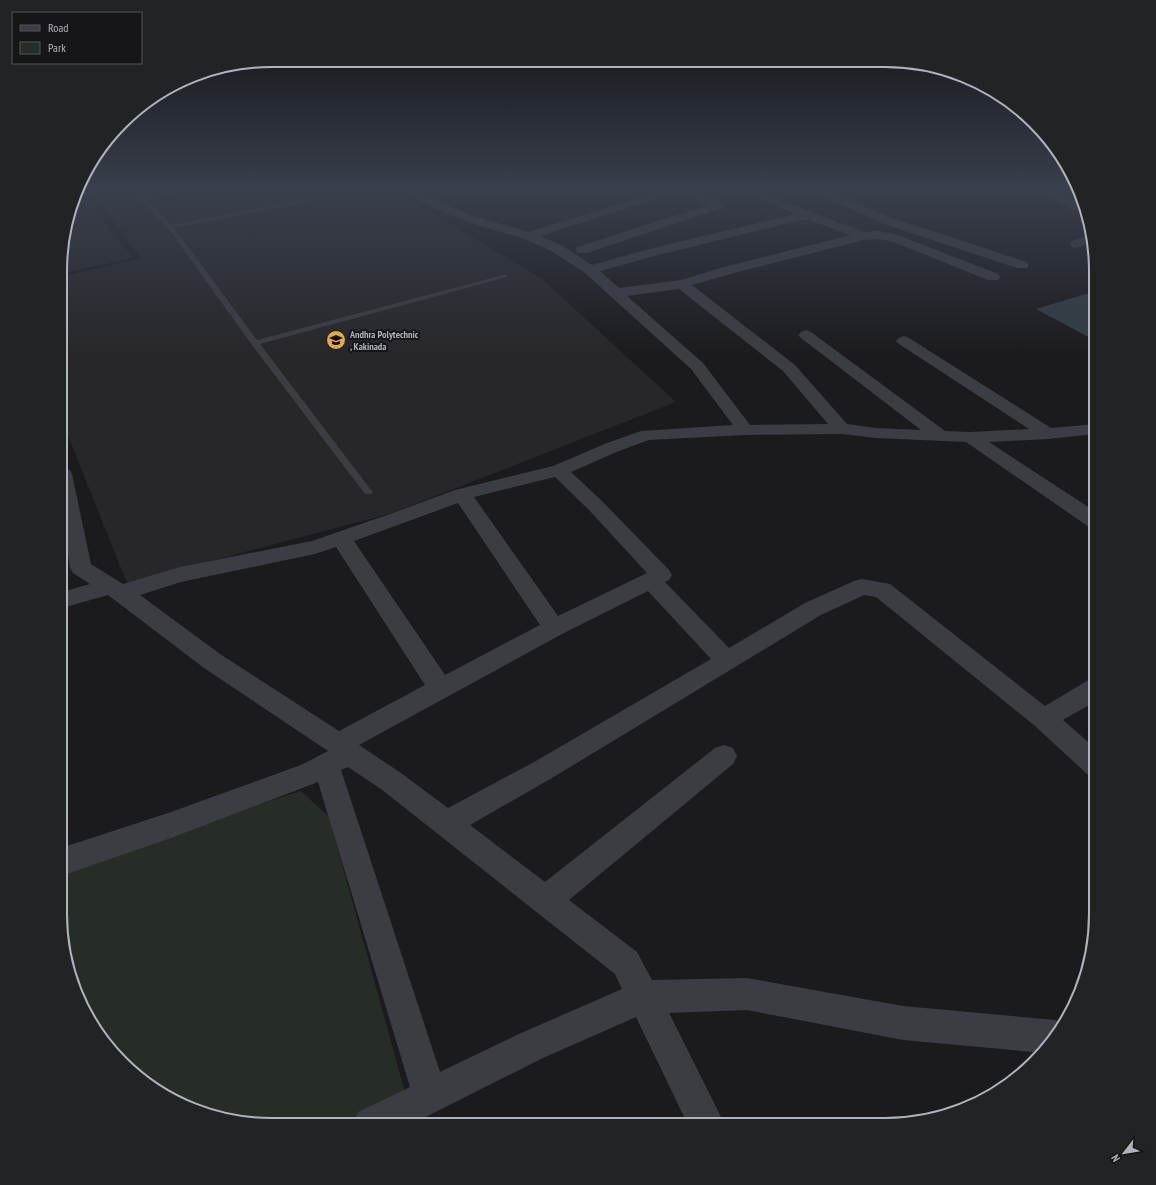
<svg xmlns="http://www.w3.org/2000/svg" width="1156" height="1185" viewBox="0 0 1156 1185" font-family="'PT Sans Narrow',sans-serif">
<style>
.built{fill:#27272a}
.green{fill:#252d26}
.water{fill:#343d42}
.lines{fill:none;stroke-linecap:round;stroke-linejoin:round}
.lane{fill:#3c3d42;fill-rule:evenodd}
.street{fill:#3c3d42;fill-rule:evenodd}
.labels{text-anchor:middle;stroke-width:4;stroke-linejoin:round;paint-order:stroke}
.far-poi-label{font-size:10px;font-weight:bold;fill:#afb3bb;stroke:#161618;text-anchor:start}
.rim{fill:none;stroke:#afb3bb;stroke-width:2}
</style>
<rect width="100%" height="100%" fill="#1b1b1d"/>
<!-- built -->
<path class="built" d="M79,190L133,258L64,273V230Z
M90,190H392L541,278L676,402L392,513L127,583L63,423L64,276L141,258Z"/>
<!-- green -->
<path class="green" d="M301,791L329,817L406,1096L339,1125H258L178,1103L132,1073L104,1042L71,982L60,927L61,867Z"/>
<!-- water -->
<path class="water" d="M1096,291V341L1036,309Z"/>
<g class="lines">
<!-- lane -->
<path class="lane" d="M132,190H138L144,196L179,190H189L186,192L147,199L171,225L332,194L333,195L330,197L174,228L257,340L503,275H507V277L260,344L371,490L373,492L371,494H365L252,345L168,228Z"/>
<!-- street -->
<path class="street" d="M401,190H415L470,215L529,232L664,190H679L678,192L540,236L561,245L592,265L649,249L795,214L743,192L741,190H756L811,212L865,232L876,231L898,235L998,274L1000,277L998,280H988L891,241L876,239L864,240L734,273L692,285L795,365L847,424L876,428L921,430L801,338L798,335L801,332L806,330L811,332L945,431L970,432L1029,429L899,344L896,341L899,338L904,336L909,338L1051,428L1096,424V434L1048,439L989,442L1096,512V528L1089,527L966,442L876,438L842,434L745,435L649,440L619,451L571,472L603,502L669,570L672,575L669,580L665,582L729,648L805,603L854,581L862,579L890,584L1045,706L1087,681L1096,678V701L1063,720L1096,749V777L1087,774L1035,726L876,597L864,595L821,615L552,778L470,825L545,882L715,748L724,745L733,748L737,756L733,764L569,900L637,952L652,980L747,978L903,1006L1055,1020L1063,1023L1044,1053L903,1040L747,1010L669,1013L725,1125H688L636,1017L543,1058L410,1125H353L358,1112L410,1087L318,782L171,838L61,876V848L171,812L301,765L328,751L204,668L108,595L62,608V592L90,584L73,573L70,568L63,524V468L70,470L72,474L91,564L123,584L180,567L312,541L390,514L455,490L553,466L607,443L641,431L733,425L691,369L585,273L551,251L525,239L477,225L447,214L418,200ZM806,219L851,235L724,267L681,280L619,288L600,271L658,255ZM679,289L783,371L828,424L750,425L703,363L627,296ZM555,477L589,510L647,573L558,616L474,497ZM458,503L540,625L445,675L354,541ZM336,547L425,685L339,731L220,654L140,595L181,582L315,554ZM648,591L711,659L534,762L448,808L401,773L359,745L562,634ZM348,767L381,789L615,974L622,989L519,1034L440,1072L341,770Z
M683,190H696L722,204L724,206L722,208L587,253H577L576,250L577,247L708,205L684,192Z
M811,190H826L892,218L1027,262L1029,265L1027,268H1017L884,224L813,192Z
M1038,190H1052L1085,206L1087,214H1082L1040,192Z
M1091,235L1092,242L1076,248L1072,247L1070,244L1072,241Z"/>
</g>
<!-- sky -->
<linearGradient id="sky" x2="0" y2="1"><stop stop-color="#0f0f10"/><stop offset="0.53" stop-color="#393f4c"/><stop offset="1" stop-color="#393f4c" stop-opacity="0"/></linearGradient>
<rect width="1156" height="356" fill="url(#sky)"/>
<!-- icons -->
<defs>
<g id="university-disc" transform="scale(1)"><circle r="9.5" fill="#e4a94c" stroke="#161618"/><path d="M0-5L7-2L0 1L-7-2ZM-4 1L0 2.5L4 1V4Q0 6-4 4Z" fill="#111"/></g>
</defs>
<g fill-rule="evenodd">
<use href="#university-disc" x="336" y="340"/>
</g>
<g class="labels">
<!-- far-poi labels -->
<g class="far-poi-label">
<text x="350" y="338">Andhra Polytechnic<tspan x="350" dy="12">, Kakinada</tspan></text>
</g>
</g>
<!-- crop -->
<path d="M0 0H1156V1185H0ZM271 67H885A204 204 0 0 1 1089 271V914A204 204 0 0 1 885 1118H271A204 204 0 0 1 67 914V271A204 204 0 0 1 271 67Z" fill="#222325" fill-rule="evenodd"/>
<path class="rim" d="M271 67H885A204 204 0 0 1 1089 271V914A204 204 0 0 1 885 1118H271A204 204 0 0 1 67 914V271A204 204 0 0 1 271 67Z"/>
<!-- legend -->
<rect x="12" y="12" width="130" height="52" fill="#161618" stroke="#535559"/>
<rect x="20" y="25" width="20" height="6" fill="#3c3d42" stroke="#535559"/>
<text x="48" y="32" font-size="12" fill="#afb3bb">Road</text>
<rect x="20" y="42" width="20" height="12" fill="#252d26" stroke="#535559"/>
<text x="48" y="52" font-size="12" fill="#afb3bb">Park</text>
<!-- north arrow -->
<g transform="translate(1124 1153) rotate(239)" stroke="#161618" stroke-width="3" paint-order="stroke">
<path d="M0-3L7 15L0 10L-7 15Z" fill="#afb3bb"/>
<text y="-6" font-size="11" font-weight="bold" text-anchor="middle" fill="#afb3bb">N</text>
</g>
</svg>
